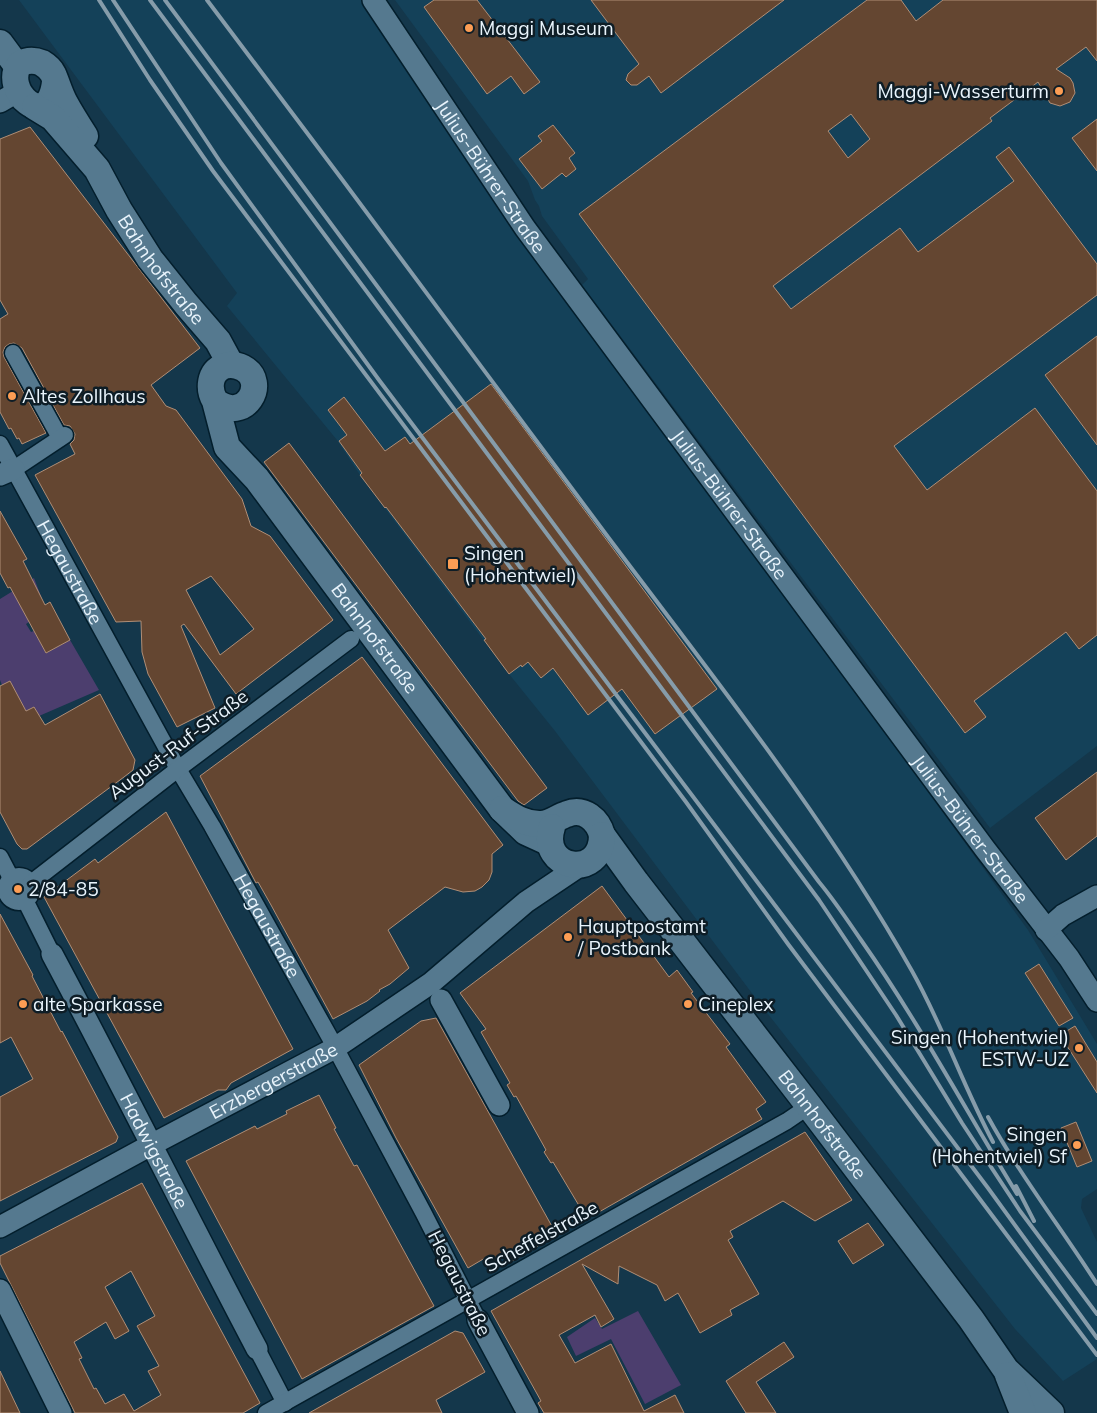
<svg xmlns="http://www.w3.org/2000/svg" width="1097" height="1413" viewBox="0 0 1097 1413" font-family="Mulish,sans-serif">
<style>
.built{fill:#144159}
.green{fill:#4c3e6e}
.building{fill:#644631;stroke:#b08e76;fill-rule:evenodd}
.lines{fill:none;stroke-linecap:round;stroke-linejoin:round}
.pedestrian-casing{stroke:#031e2c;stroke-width:19}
.minor-casing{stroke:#031e2c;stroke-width:24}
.tertiary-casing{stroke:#031e2c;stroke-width:29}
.pedestrian{stroke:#55798f;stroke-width:16}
.minor{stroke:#55798f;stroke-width:21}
.tertiary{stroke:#55798f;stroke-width:26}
.rail{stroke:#869caa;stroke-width:4}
.poi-dot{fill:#fc9d54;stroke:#0e1d26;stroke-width:2}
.labels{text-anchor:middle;stroke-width:5;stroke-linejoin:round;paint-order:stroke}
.poi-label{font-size:19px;fill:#e9f4fc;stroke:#0e1d26;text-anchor:start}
.street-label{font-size:19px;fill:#e9f4fc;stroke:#0e1d26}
</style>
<rect width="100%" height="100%" fill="#14374b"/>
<!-- built -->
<path class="built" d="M19,0H367L406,55L498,208L894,745L1028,930L1097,1044V1189L1082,1199L1081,1208L1097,1242V1359L1063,1381L1015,1329L757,1000L555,731L509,674L360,475L337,440L227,306L237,293Z
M395,0H1097V746L990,828L582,285L588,279L542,216L539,206L535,200L528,181Z"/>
<!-- green -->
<path class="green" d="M34,578L42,599L23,610L29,622L26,624L31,632L34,631L46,653L70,640L99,690L39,716L34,707L26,711L2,685L0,680V599Z
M638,1311L681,1385L645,1404L611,1339L576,1356L567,1337L595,1318L602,1329Z"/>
<!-- building -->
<path class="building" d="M434,0H477L540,82L524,94L511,76L487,94L424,7Z
M591,0H784L661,93L649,76L637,85H631L626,80L628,74L639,64Z
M867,0H901L916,21L943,0H1097V61L1086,47L1056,69L1070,78L1073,83L1075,93L1070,102L1060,106L1050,103L1038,82L990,118L992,121L773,286L791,309L900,228L918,252L1014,181L996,157L1009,147L1097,264V295L894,446L927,490L1035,408L1097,491V635L1079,649L1066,632L974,701L986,717L965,733L579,214ZM851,114L870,139L848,158L828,131Z
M1097,119V171L1072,138Z
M553,125L575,153L569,158L576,169L566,177L562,173L542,189L519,159L542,141L538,136Z
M30,127L200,348L151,385L166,406L176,410L242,499L251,526L270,536L333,620L236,694L184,624L181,626L215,708L177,727L148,674L142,652L141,621L116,622L35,475L75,454L70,444L74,440L75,434L70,426L64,425L22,348L14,343L9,344L5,347L3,352L4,357L46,433L22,444L19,438L17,439L11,428L9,429L0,412V319L8,314L0,300V139ZM211,576L254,629L220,655L186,590Z
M1097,336V445L1045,375Z
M491,384L717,689L655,734L622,689L588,715L553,668L541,678L528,662L522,667L521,665L509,674L484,640L486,639L386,507L385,508L360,475L362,473L339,441L347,435L328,410L344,397L385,451L405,437L410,444Z
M289,443L547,788L524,805L518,801L264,462Z
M0,511L27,559L23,561L45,605L50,602L70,640L46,653L10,587L8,588L0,573Z
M362,657L503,845L492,854V872L489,880L482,887L475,891L463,892L445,887L388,930L409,968L390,984L379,990L380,991L367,1001L333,1019L271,905L258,882L256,883L200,776Z
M10,681L26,711L34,707L45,725L100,694L135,760L133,770L124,777L27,849H22L17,844L0,812V686Z
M1097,772V836L1066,860L1035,818Z
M166,812L293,1049L231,1083L226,1090H218L164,1118L44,897L95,859L98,863Z
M602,886L669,977L677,970L693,992L691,993L730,1044L726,1047L766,1102L756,1109L762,1119L592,1216L589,1211L584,1214L553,1162L551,1163L544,1152L546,1150L516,1096L514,1097L507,1085L510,1083L481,1032L486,1029L460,993Z
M0,914L33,975L32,976L61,1032L62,1031L118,1137L116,1142L0,1201V1097L33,1079L11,1037L0,1043Z
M1039,964L1073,1018L1059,1026L1025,973Z
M436,1018L554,1230L553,1237L512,1261L508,1255L489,1265L485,1258L468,1268L396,1138L359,1065L421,1021Z
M1075,1026L1097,1062V1093L1060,1035Z
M319,1095L336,1128L334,1129L354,1166L357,1165L434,1306L302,1379L186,1161L255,1126L257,1129L287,1114L286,1111Z
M1076,1122L1092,1161L1077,1167L1061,1128Z
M805,1132L852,1200L815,1221L783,1201L730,1231L733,1237L728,1240L759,1294L730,1310L732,1315L700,1333L678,1293L665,1301L657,1285L619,1266L618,1284L582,1264L614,1319L601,1327L595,1315L559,1335L575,1363L611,1344L644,1411L675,1395L684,1413H544L538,1403L541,1401L491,1311Z
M142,1183L260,1403L243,1413H75L0,1263V1256ZM131,1271L155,1316L137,1326L159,1366L148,1371L161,1395L134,1411L124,1394L105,1404L96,1388L94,1389L79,1359L82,1358L74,1342L106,1322L115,1339L129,1331L105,1287Z
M868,1223L884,1245L853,1264L838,1241Z
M455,1331L463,1333L485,1372L436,1400L442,1413H309Z
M784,1342L794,1357L756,1382L776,1413H746L726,1381Z
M0,1371L20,1413H0Z"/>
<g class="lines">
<!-- pedestrian casing -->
<g class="pedestrian-casing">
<g id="pedestrian">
<path d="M13,353L60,438"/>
<path id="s1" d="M0,444L178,769L212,826L329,1036L423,1212L478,1320"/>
<path d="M14,469L65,435"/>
<path d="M0,857L11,878"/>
<circle cx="19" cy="889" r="13"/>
<path d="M31,883L178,769L351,639"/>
<path d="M25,900L52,954"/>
<path d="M257,1349L285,1403"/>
<path d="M266,1413L787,1121L809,1106"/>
</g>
</g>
<!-- minor casing -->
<g class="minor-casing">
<g id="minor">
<path id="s2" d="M373,0L525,228L985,849L1069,958L1097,1001"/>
<path d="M0,102L12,95"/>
<path d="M0,475L14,469"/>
<path d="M1046,930L1063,915L1097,896"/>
<path id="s3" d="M52,954C122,1085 188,1218 257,1349"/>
<path d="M441,1000L499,1105"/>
<path id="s4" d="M0,1227L151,1145L335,1048L431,983L526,902L581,865"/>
<path d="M0,1290L61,1413"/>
<path d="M478,1320L528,1413"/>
</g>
</g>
<!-- tertiary casing -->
<g class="tertiary-casing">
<g id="tertiary">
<path d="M0,43L17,66"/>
<path d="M55,82C49,135 0,89 20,64C27,60 35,60 42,63C47,66 51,70 53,74C57,83 60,94 65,103C71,114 78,125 85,136"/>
<path id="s5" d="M35,107L53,118L97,169L119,210L150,259L186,304L218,341L231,365"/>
<path id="s6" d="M215,401C245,425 269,382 243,368C237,365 230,364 224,366C209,372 208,389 215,401L227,447L257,479L502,809L526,832L550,843"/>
<path id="s7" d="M502,809C514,817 526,825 542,824C551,823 558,817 567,814C584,807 598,820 602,835L636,882L809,1106L971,1319L1006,1370L1051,1413"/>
<path d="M552,827C538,870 602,881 602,835"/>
<path d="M1008,1375L1023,1413"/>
</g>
</g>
<!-- pedestrian -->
<use href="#pedestrian" class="pedestrian"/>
<!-- minor -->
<use href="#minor" class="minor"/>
<!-- tertiary -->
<use href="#tertiary" class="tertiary"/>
<!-- rail -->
<path class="rail" d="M99,0L150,80L213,171L686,802L788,944L1097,1355
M113,0L221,163L379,380L988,1188L1097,1338
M150,0L819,900L896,1015L962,1123L1020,1211L1097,1314
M165,0L819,882C834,900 848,921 861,940C918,1021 965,1109 1017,1194
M207,0C342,178 475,358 608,537C714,678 825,817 912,971C943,1026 963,1086 993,1142
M988,1117C1020,1175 1061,1228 1097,1284
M1016,1186L1034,1221"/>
</g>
<!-- markers -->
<g class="poi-dot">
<circle cx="469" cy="28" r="5"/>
<circle cx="1059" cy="91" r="5"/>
<circle cx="12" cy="396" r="5"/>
<rect x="447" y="558" width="12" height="12" rx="2.5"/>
<circle cx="18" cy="889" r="5"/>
<circle cx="568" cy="937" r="5"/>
<circle cx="23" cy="1004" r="5"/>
<circle cx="688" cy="1004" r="5"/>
<circle cx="1079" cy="1048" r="5"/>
<circle cx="1077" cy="1145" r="5"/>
</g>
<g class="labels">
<!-- poi labels -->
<g class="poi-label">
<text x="479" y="35">Maggi Museum</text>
<text x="1049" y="98" text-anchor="end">Maggi-Wasserturm</text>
<text x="22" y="403">Altes Zollhaus</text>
<text x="464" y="560">Singen<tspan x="464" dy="22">(Hohentwiel)</tspan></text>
<text x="28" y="896">2/84-85</text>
<text x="578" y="933">Hauptpostamt<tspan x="578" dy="22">/ Postbank</tspan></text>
<text x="33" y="1011">alte Sparkasse</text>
<text x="698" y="1011">Cineplex</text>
<text x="1069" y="1044" text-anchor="end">Singen (Hohentwiel)<tspan x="1069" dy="22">ESTW-UZ</tspan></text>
<text x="1067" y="1141" text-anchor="end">Singen<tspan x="1067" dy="22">(Hohentwiel) Sf</tspan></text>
</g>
<!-- street labels -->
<g class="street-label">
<text dy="7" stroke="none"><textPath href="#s2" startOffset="212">Julius-Bührer-Straße</textPath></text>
<text dy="7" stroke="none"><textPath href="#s5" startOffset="208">Bahnhofstraße</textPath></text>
<text dy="7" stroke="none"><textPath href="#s2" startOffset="618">Julius-Bührer-Straße</textPath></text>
<text dy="7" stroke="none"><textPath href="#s1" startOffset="146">Hegaustraße</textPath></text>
<text dy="7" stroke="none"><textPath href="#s6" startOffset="426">Bahnhofstraße</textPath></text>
<text transform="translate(178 744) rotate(-37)" y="7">August-Ruf-Straße</text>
<text dy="7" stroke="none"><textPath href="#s2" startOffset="1022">Julius-Bührer-Straße</textPath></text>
<text dy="7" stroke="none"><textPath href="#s1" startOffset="551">Hegaustraße</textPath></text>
<text dy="7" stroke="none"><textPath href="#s4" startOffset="310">Erzbergerstraße</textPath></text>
<text dy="7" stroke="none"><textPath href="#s7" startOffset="481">Bahnhofstraße</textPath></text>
<text dy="7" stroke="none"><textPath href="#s3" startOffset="222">Hadwigstraße</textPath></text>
<text transform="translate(541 1236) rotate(-29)" y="7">Scheffelstraße</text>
<text transform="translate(460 1283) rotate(63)" y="7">Hegaustraße</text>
</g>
</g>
</svg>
